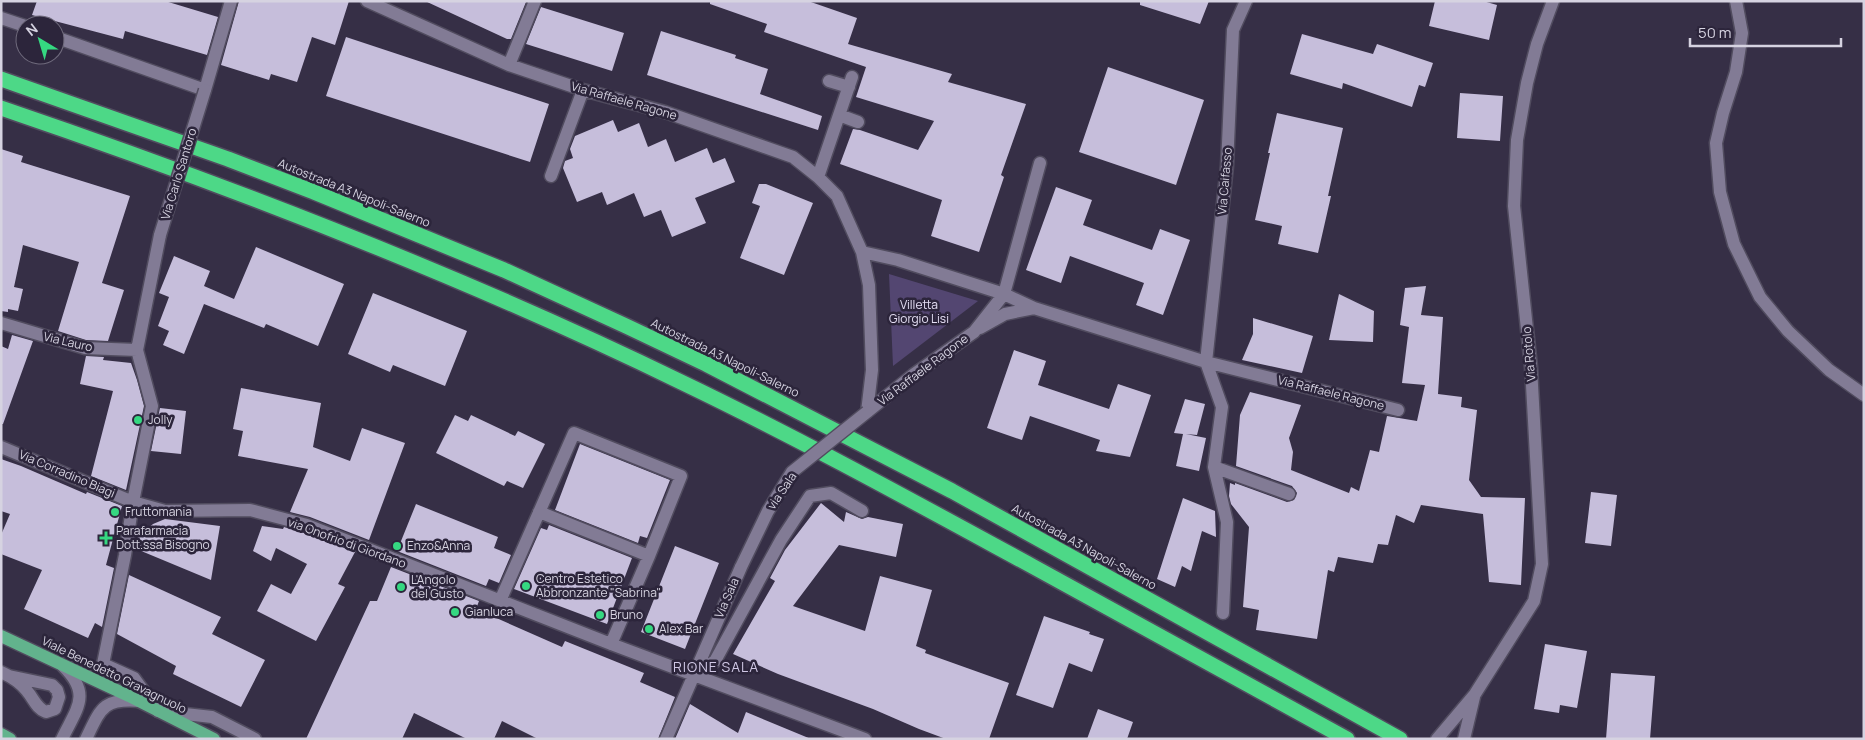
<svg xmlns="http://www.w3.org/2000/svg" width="1865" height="740" viewBox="0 0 1865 740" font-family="Manrope,sans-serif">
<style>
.green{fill:#534671}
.building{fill:#c6bedb}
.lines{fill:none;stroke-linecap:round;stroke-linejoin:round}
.minor-casing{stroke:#514c5f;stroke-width:15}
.major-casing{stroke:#514c5f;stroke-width:15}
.highway-casing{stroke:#514c5f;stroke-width:18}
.minor{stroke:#827b95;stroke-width:12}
.major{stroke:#62b38d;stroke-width:12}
.highway{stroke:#4dd887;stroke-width:15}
.minor-bridge-casing{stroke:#514c5f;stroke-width:15;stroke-linecap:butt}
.minor-bridge{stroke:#827b95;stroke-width:12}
.poi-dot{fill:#35d881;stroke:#2c253b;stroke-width:2}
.labels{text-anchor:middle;stroke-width:5;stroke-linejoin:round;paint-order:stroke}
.street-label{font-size:12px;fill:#d6d3e1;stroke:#2c253b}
.park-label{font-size:12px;fill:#e5dff4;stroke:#2c253b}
.poi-label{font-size:12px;fill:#d6d3e1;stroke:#2c253b;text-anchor:start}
.neighbourhood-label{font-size:14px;letter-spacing:1px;fill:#d0c8e5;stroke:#2c253b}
</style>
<rect width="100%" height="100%" fill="#362f46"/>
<!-- green -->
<path class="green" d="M889,274L978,301L893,366Z"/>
<!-- building -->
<path class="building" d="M37,1H165L218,17L207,55L125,31L123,39L32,15Z
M239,1H349L335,45L312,37L297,82L271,74L269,80L221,65Z
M425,1H522L526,2L511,39H507Z
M710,1H808L857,18L848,44L952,74L948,82L1026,104L1001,175L1004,177L979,252L931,236L942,200L840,164L853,129L860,130L918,150L934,121L856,97L866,67L764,32L767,24L710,4Z
M1140,1H1209L1200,24L1140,5Z
M1435,1H1483L1497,5L1489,40L1429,26Z
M541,7L624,33L612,71L526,44Z
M661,31L736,55L735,58L768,69L760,94L822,116L818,130L647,75Z
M1302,34L1373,54L1377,44L1433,63L1425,87L1419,85L1412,107L1343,83L1342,89L1290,74Z
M346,37L549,104L530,162L326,96Z
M1108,67L1204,100L1176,185L1079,152Z
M1460,93L1503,96L1500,141L1457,138Z
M1277,113L1343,128L1328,196H1331L1318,253L1278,244L1282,226L1255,220L1270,153H1268Z
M613,120L618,132L639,123L648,147L666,139L675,162L707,148L713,163L725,158L735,182L695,198L706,223L672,237L661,210L644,217L634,193L607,205L602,192L577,202L563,168L565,161L573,158L570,149L575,136Z
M1,149L23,156L21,162L130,196L102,283L124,290L108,341L86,340L58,331L79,262L23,245L14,287L23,289L18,311L8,309V312L1,311Z
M759,184H766L813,203L784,275L740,258L760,206L752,203Z
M1056,187L1092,200L1083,225L1152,250L1160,229L1190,240L1163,315L1136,305L1144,283L1070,256L1061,283L1026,270Z
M256,247L344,284L318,346L266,324L264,328L204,304L184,354L163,345L169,331L158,326L169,297L159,293L174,256L210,271L204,286L234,299Z
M1426,286L1421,315L1443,317L1438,394L1462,397L1461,407L1477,410L1469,480L1481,497L1525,498L1521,585L1489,582L1483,514L1421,505L1414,523L1396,515L1388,545L1378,544L1373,563L1338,557L1334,572L1328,570L1317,639L1256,630L1259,610L1243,607L1249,527L1231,504L1229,496L1230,483L1235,485V483L1287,502L1294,500L1297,493L1292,486L1236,466L1240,415L1250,392L1301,405L1289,438L1293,452L1291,470L1349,493L1351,487L1359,491L1370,450L1379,452L1387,416L1417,421L1425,385L1402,383L1409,327L1400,325L1405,288Z
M373,293L467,331L445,386L393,365L390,372L348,354Z
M1339,294L1374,311L1373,342L1329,340Z
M1253,318L1313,336L1302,373L1242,360L1253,334Z
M12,335L33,341L3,424H1V346L8,349Z
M1014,350L1046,361L1038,385L1109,409L1118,384L1151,395L1130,457L1096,451L1100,440L1030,416L1022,440L987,428Z
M86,356L104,357L103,360L131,363L137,380L144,406L126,490L91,476L113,391L80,384Z
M241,388L321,403L313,447L350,461L362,428L405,443L369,540L310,517L290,512L308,469L238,456L243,431L233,429Z
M1185,399L1205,404L1197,435L1186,434L1206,438L1199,471L1176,466L1183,434L1174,433Z
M160,408L186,411L181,454L151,451Z
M455,415L468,421L471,415L515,436L518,431L545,444L523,488L507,481L504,486L436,453Z
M580,444L670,480L647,538L640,536L638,543L555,510Z
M1,459L21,466L86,494L87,492L122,506L106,565L114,568L102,627L95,623L88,638L24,609L42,570L1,554V535L10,514L1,511Z
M1591,492L1617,495L1611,546L1585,543Z
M1183,498L1215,511L1216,537L1202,531L1191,571L1182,566L1175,587L1157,579Z
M821,503L844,522L846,512L862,519L868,517L903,524L896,557L839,545L793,606L865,631L880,576L932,590L916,646L926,650L925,653L1009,683L989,739H946L919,729L873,709L778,674L733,654L775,581L770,578L785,550Z
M416,504L498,537L494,548L511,555L499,583L489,579L486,586L397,551Z
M165,519L220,526L211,580L134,548L136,539L153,524Z
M549,525L632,558L607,624L514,589L541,528L547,530Z
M262,526L283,529L284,527L304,533L355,552L338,584L345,587L316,641L257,611L271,584L291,594L307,564L276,548L271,561L253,551Z
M675,546L719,563L685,649L641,632Z
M391,567L479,601L476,609L562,647L565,641L644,673L640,682L675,697L658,739H538L502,721L494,739H467L414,713L402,739H306L370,601H377Z
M129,575L221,617L212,634L265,660L241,707L173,674L176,666L117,634Z
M1044,616L1090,632L1089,634L1104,639L1092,672L1069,663L1053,708L1016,695Z
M1545,644L1587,651L1577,708L1560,705L1559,713L1534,709Z
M1611,673L1655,676L1650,739H1606Z
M690,704L738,733L746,712L811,739H675Z
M1098,709L1133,722L1127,739H1087Z"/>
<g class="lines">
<!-- minor casing -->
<g class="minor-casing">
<path id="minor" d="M367,1L509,65L583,90L665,112L793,157L818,177L837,196L862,252
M1246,1L1233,30L1227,166L1206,362L1398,410
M1736,1L1742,33L1736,72L1723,113L1716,143L1720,192L1734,244L1760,297L1788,331L1829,370L1864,395
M1,18L25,26
M55,37L205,90L231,1
M509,65L535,1
M829,81L849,87
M839,115L858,122
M1040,163L1004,294L1034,308L1206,362L1222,407L1214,467L1227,522L1223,613
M551,176L583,90
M818,177L852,77
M160,235L137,350L152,406L133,502L125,555L103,664L134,678L158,711L212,717L255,739
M862,252L898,260L1004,294L974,332L913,375L867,412L872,370L869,285Z
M1,323L85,348L137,350
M980,328L1005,314L1034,308
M1,447L133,502L165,511L250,510L307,525L611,644L865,739
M1214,467L1289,494
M539,512L649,556
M500,601L574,433L681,476L649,556L611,644
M1,672C10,676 21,683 27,691C34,699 36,708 46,712L55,709L59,697L57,690L52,685L9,676
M694,674L715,661L781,540L810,496L831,493L862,511
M62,739C77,708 92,694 63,666
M86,739C101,708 103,698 140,701
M666,739L741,567
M1437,739L1475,694L1534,601L1542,564L1531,367L1514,206L1517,140L1527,83L1537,44L1553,1
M1464,739L1474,697"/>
</g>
<!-- major casing -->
<g class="major-casing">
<path id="major" d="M1,636L129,696L214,739
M1,734L10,739"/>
</g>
<!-- highway casing -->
<g class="highway-casing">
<path id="highway" d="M1,79L228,159L314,192L504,270L626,326L706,364L952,491L1400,739
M1,108C233,187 461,275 681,382C800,439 916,503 1032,566C1137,623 1242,681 1347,739"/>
</g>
<!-- minor -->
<use href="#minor" class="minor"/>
<!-- major -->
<use href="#major" class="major"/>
<!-- highway -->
<use href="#highway" class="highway"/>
<!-- minor-bridge casing -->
<g class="minor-bridge-casing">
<path id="minor-bridge" d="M160,235L205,90
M741,567L768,511L792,472L867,412"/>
</g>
<!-- minor-bridge -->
<use href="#minor-bridge" class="minor-bridge"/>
</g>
<!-- markers -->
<g class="poi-dot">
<circle cx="138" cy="420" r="5"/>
<circle cx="115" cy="512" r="5"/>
<path d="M103.5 530.5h5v5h5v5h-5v5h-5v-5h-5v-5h5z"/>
<circle cx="397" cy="546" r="5"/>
<circle cx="526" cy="586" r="5"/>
<circle cx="401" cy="587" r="5"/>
<circle cx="455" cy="612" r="5"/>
<circle cx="600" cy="615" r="5"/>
<circle cx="649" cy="629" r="5"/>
</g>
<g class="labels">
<!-- street labels -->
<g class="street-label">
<text transform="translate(624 101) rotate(16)" y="4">Via Raffaele Ragone</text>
<text transform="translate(179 174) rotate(-73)" y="4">Via Carlo Santoro</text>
<text transform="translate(1225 181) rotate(-85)" y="4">Via Caifasso</text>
<text transform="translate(354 193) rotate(22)" y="4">Autostrada A3 Napoli-Salerno</text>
<text transform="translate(68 342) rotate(13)" y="4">Via Lauro</text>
<text transform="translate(1529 354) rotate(-95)" y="4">Via Rotolo</text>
<text transform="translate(725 358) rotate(26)" y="4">Autostrada A3 Napoli-Salerno</text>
<text transform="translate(923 370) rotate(-37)" y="4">Via Raffaele Ragone</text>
<text transform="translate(1331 393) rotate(14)" y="4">Via Raffaele Ragone</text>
<text transform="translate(67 474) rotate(23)" y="4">Via Corradino Biagi</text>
<text transform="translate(782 491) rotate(-56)" y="4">via Sala</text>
<text transform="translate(347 543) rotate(20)" y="4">via Onofrio di Giordano</text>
<text transform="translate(1084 547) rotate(29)" y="4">Autostrada A3 Napoli-Salerno</text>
<text transform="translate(727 598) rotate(-66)" y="4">Via Sala</text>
<text transform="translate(114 675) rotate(26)" y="4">Viale Benedetto Gravagnuolo</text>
</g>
<!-- park labels -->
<g class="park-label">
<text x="919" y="309">Villetta<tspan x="919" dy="14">Giorgio Lisi</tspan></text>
</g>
<!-- poi labels -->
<g class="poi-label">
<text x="148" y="424">Jolly</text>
<text x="125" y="516">Fruttomania</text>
<text x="116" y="535">Parafarmacia<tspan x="116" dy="14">Dott.ssa Bisogno</tspan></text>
<text x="407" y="550">Enzo&amp;Anna</text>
<text x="536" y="583">Centro Estetico<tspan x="536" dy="14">Abbronzante "Sabrina"</tspan></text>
<text x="411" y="584">L'Angolo<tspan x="411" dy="14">del Gusto</tspan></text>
<text x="465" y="616">Gianluca</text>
<text x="610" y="619">Bruno</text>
<text x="659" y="633">Alex Bar</text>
</g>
<!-- neighbourhood labels -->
<g class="neighbourhood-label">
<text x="716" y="672">RIONE SALA</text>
</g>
</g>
<!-- border -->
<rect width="1865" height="740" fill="none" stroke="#d6d3e1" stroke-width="5"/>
<!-- north arrow -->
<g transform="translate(40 40) rotate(322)"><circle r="24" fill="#2c253b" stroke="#706b7d"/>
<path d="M0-4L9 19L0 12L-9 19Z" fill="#35d881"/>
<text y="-8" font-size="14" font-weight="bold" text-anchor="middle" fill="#d6d3e1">N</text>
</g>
<!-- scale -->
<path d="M1690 38v8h151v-8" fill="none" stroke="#d6d3e1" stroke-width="2.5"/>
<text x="1698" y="38" font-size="15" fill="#d6d3e1" stroke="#2c253b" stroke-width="4" paint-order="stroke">50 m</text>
</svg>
